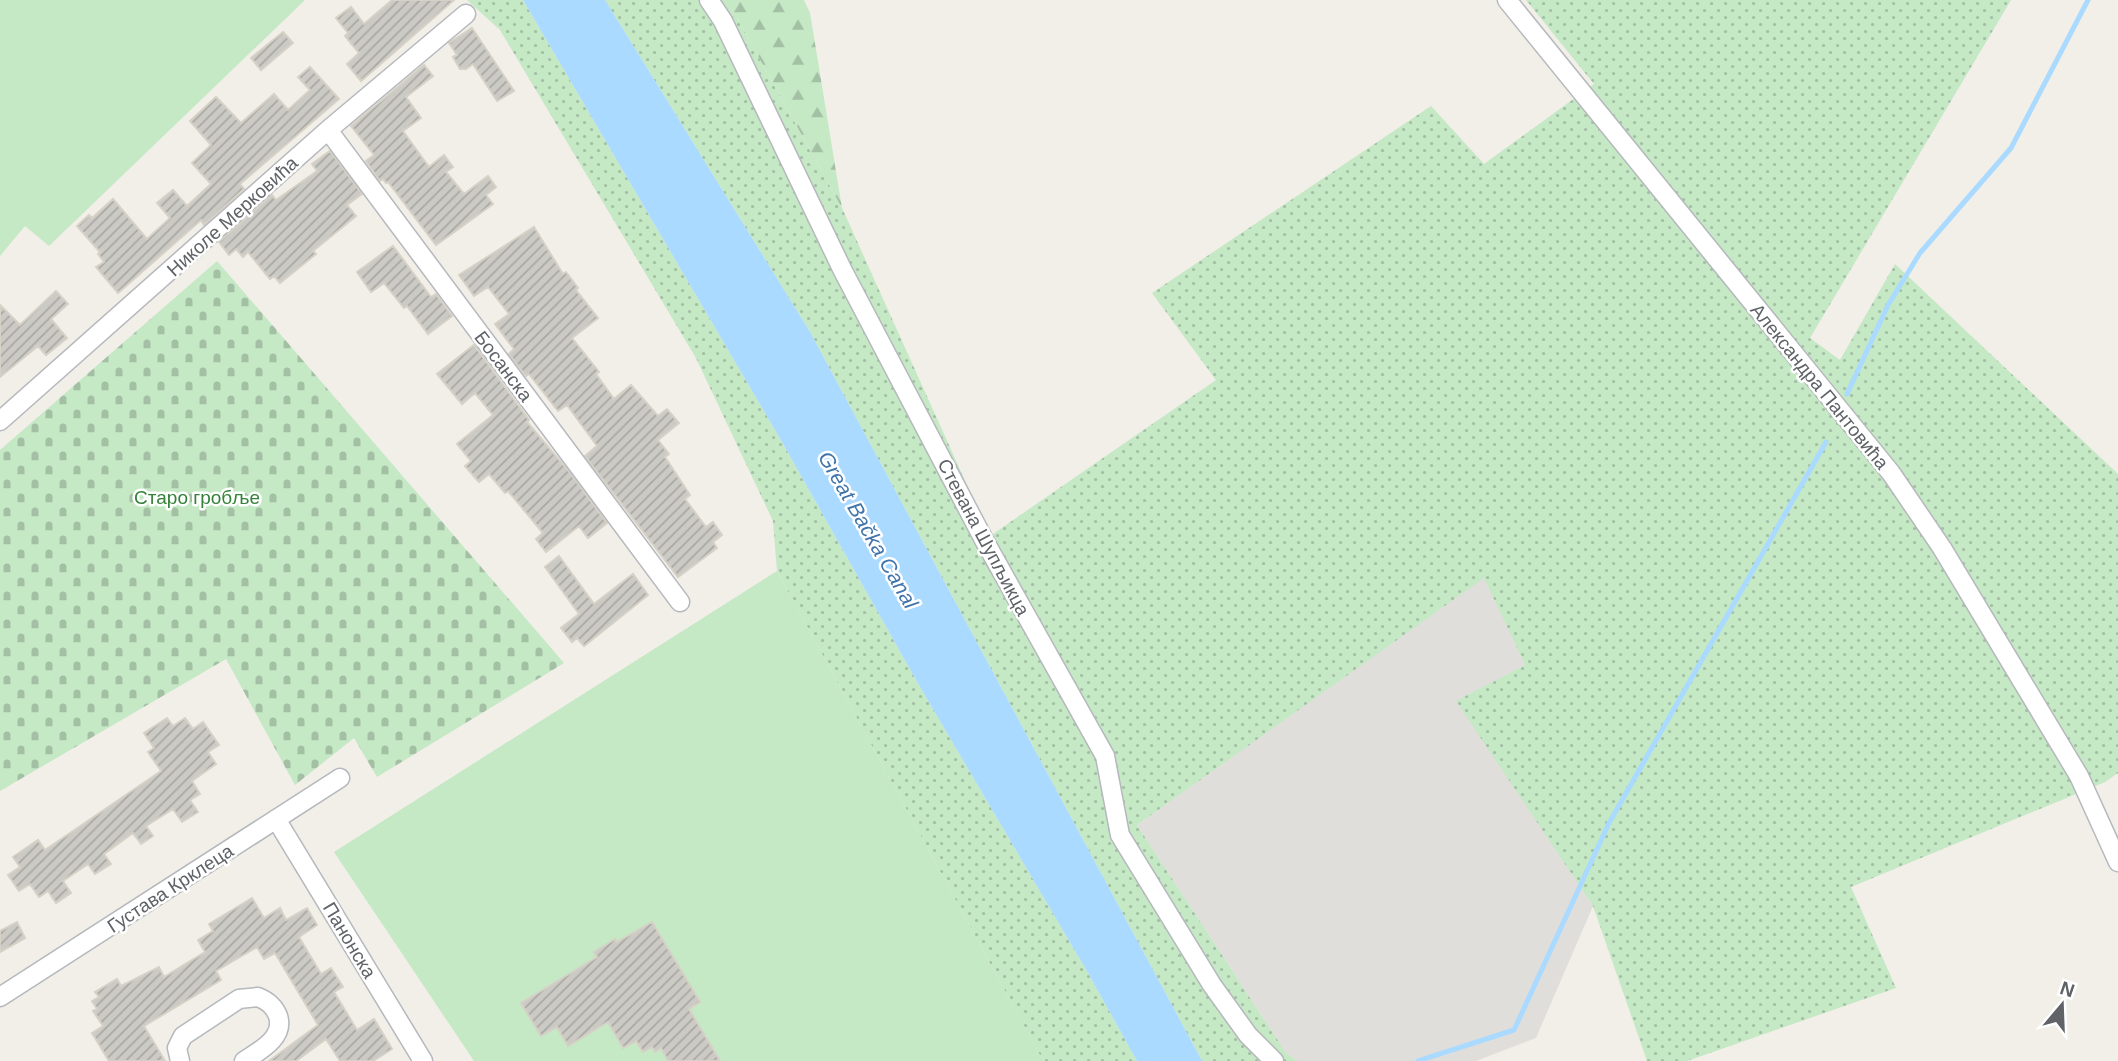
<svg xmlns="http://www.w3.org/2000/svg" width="2118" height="1061" viewBox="0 0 2118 1061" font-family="Helvetica,sans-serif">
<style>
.industrial{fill:#e0deda}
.grass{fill:url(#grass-dots)}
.forest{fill:url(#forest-firs)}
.cemetery{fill:url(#cemetery-stones)}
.garden{fill:#c5e8c5}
.water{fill:#aadaff}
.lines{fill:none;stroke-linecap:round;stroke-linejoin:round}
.stream{stroke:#aadaff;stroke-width:5}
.building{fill:url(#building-hatch);stroke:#d6d1c6;stroke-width:2}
.minor-casing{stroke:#b5b8bc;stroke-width:21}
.minor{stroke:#fff;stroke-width:18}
.labels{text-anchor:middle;stroke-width:5;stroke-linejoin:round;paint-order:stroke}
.street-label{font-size:19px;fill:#5f6368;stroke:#fff}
.park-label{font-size:19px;fill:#348238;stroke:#fff}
.water-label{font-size:21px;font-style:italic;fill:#4174aa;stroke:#fff}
</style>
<defs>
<pattern id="grass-dots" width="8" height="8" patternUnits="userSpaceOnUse" patternTransform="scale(1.75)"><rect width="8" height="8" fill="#c5e8c5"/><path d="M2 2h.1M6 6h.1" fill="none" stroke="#a3c0a4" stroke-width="1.8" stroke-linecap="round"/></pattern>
<pattern id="forest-firs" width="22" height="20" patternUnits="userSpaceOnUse" patternTransform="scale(1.75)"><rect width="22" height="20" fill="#c5e8c5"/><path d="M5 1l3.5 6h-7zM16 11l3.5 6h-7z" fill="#a3c0a4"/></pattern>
<pattern id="cemetery-stones" width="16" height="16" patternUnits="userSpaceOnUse" patternTransform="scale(1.75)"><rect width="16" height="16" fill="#c5e8c5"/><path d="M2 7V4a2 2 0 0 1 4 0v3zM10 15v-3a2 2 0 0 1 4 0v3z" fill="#a3c0a4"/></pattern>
<pattern id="building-hatch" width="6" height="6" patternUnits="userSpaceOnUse" patternTransform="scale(1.75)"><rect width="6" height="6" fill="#cccac5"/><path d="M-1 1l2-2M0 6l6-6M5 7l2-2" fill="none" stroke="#a9a8a4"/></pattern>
</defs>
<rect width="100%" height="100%" fill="#f1efe8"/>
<!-- industrial -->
<path class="industrial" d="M1484,577L1525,665L1457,701L1593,906L1536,1038L1476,1061H1298L1286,1053L1137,825Z"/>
<!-- grass -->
<path class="grass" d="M467,0H523L782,442L920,687L1088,973L1137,1061H1043L777,571L773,521L696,358L500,30Z
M605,0H724L736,16L842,208L990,536L1216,380L1152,293L1431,106L1484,164L1594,84L1526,0H2011L1810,338L1840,360L1895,264L2118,474V773L2105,782L1851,887L1896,988L1687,1061H1647L1593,906L1456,701L1525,665L1484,578L1137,825L1286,1053L1298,1061H1202L810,332Z"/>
<!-- forest -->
<path class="forest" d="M724,0H804L810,13L842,208L736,16Z"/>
<!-- cemetery -->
<path class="cemetery" d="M217,261L564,663L377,777L354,738L295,785L226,659L0,791V450Z"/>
<!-- garden -->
<path class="garden" d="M0,0H305L49,246L25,226L0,256Z
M777,571L1043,1061H474L334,852Z"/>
<!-- water -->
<path class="water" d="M523,0H605L810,332L1202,1061H1137L1088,973L920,687L782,442Z"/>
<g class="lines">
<!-- stream -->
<path class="stream" d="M1847,394L1888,305L1920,253L2011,148L2088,0
M1418,1061L1514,1030L1609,823L1826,442"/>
</g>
<!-- building -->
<path class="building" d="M392,0H454L361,81L347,64L359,53L345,36L348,33L336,18L351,7L364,24Z
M472,28L514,91L497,101L473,64L466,69H460L453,57L457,55L449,43Z
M283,32L293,43L261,70L251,58Z
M424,65L433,76L406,97L421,118L403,131L429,167L444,155L453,167L446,172L464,194L488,176L496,187L486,195L493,204L436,245L388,182L386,183L383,179L380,181L366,161L374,155L351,126Z
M310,67L339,99L240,184L244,189L204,225L201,220L118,293L96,267L104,262L98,254L100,252L77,226L89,215L92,218L113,199L147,239L170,218L157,203L173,190L187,206L211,184L192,163L211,145L190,121L216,97L241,123L274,94L288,110L310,90L298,77Z
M330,151L362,194L347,205L356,216L313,251L316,254L280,283L274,276L270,279L248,252L243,257L236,249L229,255L219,242L272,195L276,200L317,171L312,164Z
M534,227L563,274L566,272L578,288L576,290L598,318L572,338L599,372L596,374L614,399L631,385L658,416L667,409L679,423L658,440L669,454L665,457L690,495L685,499L706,527L713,522L722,535L713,542L717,548L678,577L585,456L597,446L567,405L558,411L529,374L526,376L509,354L514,349L495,324L509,314L488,287L474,296L459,275Z
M393,246L431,297L436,294L452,316L428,334L407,306L404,308L384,283L371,292L357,272Z
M56,291L68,304L51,319L67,338L46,355L38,346L0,377V305L20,325Z
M474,345L529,420L527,422L567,469L607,523L588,538L579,526L546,552L536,539L543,533L508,491L505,493L489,474L479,482L465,466L471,461L457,444L493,415L475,393L462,404L437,374Z
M559,556L594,604L633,574L648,595L584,646L577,638L572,642L561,628L579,614L545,567Z
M167,718L173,726L185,718L193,729L203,722L219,745L208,752L216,764L192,781L200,794L190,800L198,812L182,822L173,809L146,826L153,836L141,844L133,833L104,854L111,864L95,874L88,864L63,881L71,893L56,903L48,891L39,897L30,884L19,891L8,875L20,867L13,857L38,840L45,850L161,771L148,752L154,748L144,733Z
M252,898L264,918L280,908L286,920L307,908L317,925L299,937L321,974L331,968L343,987L334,992L357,1030L374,1019L392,1049L373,1061H340L326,1039L296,1061H269L318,1025L275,953L264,959L257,947L216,971L221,980L144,1026L165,1061H109L92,1033L103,1026L93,1011L97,1009L92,1001L99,997L95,992L117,979L121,986L159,967L164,977L205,952L198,940L213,931L209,924Z
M17,922L25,938L0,952V931Z
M652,922L700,1002L689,1009L720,1061H668L661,1048L655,1052L652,1047L643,1052L636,1041L623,1048L608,1022L568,1046L557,1027L541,1036L521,1003L597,957L594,952L615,939L617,942Z"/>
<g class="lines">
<!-- minor casing -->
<g class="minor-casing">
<path id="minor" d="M709,0L723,21L842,269L984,540L1105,756L1120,835L1212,985L1248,1035L1274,1061
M1507,0L1891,473L1942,548L2079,776L2118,862
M328,130L680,602
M0,421L328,130L466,14
M276,819L423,1061
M0,997L340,778
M180,1061L177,1048L183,1036L239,999L258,997C268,1001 274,1006 278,1016C285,1038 259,1051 244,1061"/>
</g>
<!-- minor -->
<use href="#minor" class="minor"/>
</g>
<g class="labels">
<!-- street labels -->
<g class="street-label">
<text transform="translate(232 216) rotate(-42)" y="7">Николе Мерковића</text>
<text transform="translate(504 366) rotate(53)" y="7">Босанска</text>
<text transform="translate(1820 386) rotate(51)" y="7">Александра Пантовића</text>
<text transform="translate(984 537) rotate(62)" y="7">Стевана Шупљикца</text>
<text transform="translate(170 888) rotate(-33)" y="7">Густава Крклеца</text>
<text transform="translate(350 940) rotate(59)" y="7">Панонска</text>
</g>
<!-- park labels -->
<g class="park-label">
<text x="197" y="504">Старо гробље</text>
</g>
<!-- water labels -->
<g class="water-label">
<text transform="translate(868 530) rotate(60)" y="7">Great Bačka Canal</text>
</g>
</g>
<!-- north arrow -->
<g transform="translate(2062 1005) rotate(19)" stroke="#ffffff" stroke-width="5" paint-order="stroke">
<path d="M0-5L12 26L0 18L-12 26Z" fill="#5f6368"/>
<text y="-10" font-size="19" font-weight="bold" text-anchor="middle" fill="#5f6368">N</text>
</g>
</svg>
